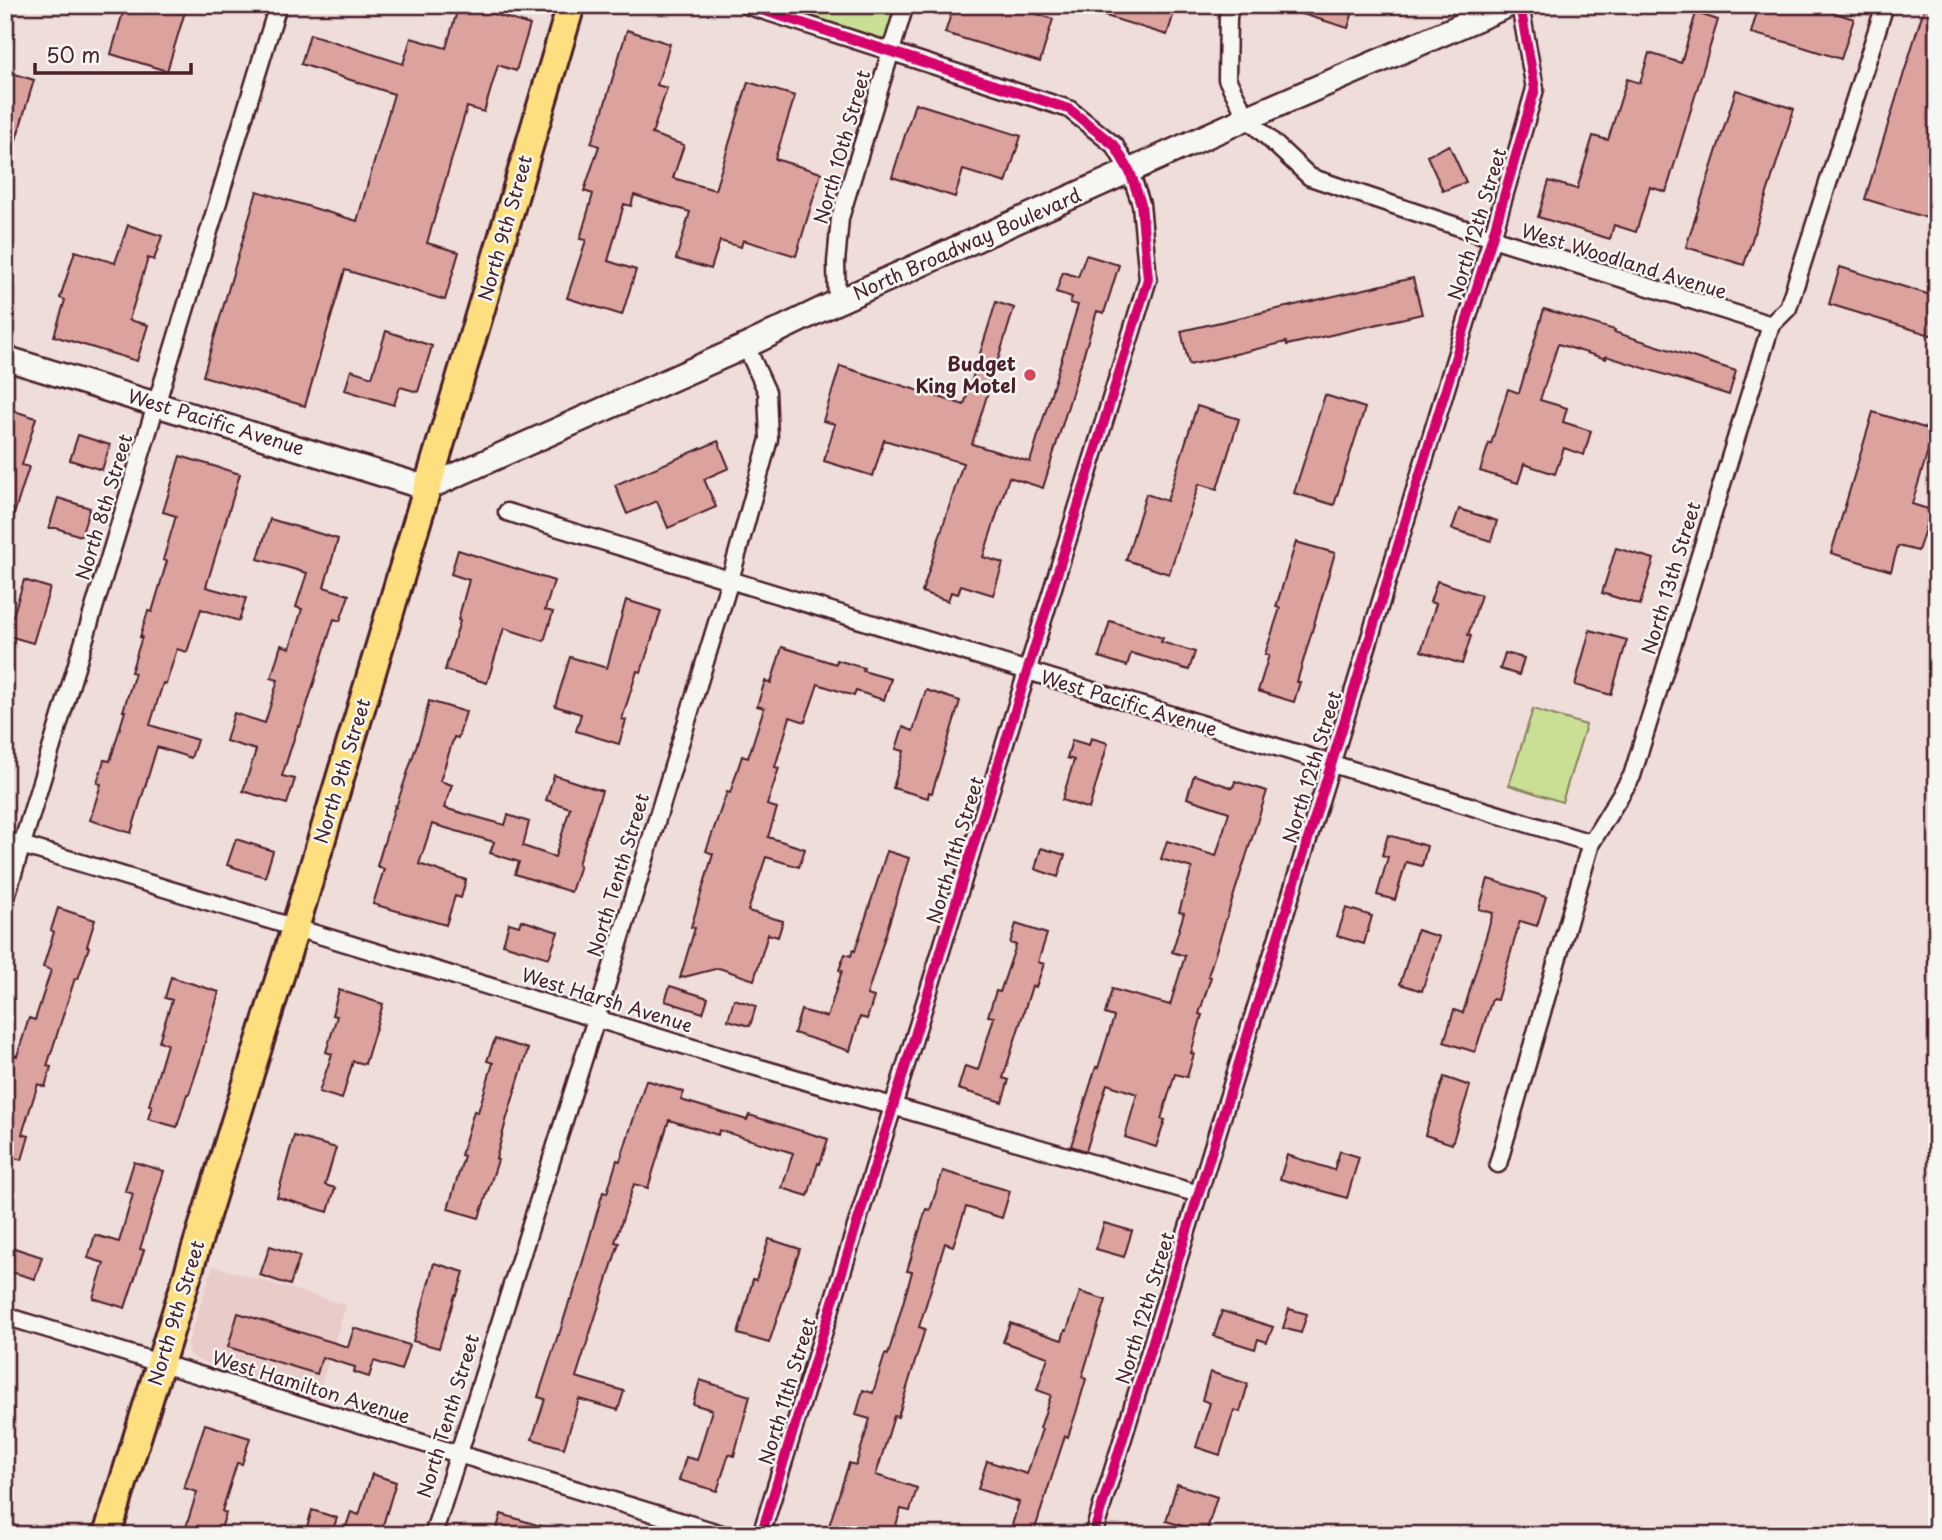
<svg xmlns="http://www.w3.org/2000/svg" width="1942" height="1540" viewBox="0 0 1942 1540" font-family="'Playpen Sans',sans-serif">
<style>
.built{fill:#e9cbc7}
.green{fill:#c9df94;stroke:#8a7f60;stroke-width:2}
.building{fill:#dca29e;stroke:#4a1f2b;stroke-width:2}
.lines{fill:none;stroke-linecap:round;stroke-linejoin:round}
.minor-casing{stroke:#4a1f2b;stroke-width:21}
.secondary-casing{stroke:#4a1f2b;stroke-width:28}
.primary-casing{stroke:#4a1f2b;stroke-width:32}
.minor{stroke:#f6f6f2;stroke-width:16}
.secondary{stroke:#f6f6f2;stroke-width:23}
.primary{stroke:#fedf80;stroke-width:26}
.cycleway-casing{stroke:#f6f6f2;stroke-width:15}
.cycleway{stroke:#d6006c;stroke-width:10}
.poi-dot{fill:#d1495b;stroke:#f6f6f2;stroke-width:2.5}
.labels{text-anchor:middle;stroke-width:5;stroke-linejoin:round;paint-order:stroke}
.street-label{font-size:19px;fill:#4a1f2b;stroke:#f6f6f2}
.poi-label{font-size:19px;font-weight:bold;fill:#4a1f2b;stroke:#f6f6f2;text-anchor:end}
</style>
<rect width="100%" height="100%" fill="#eeddd9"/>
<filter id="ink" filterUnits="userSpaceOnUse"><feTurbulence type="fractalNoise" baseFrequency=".0143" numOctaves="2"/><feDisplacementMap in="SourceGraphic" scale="14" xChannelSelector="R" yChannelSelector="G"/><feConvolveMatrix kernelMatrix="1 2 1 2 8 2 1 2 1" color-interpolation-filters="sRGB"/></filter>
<g filter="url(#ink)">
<!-- built -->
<path class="built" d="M213,1266L346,1305L317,1398L198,1360L189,1354L188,1344Z"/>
<!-- green -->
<path class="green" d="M746,5H905L891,52Z
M1533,709L1586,725L1562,802L1509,785Z"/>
<!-- building -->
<path class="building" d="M125,5H187L167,71L111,54Z
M459,5H464L530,25L516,71L498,65L484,112L467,107L427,243L459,252L445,300L345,270L305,406L203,376L257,191L357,221L394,94L301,64L310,34L403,64L411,38L446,48Z
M954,5H1009L1053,19L1040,62L945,33Z
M1083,5H1150L1174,13L1167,35L1083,9Z
M1287,5H1355L1348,28L1286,9Z
M1759,5H1810L1854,19L1841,59L1790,43L1751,33Z
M1925,5H1937V221L1865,199Z
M1696,13L1718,20L1666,192L1650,187L1636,232L1614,225L1610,239L1538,217L1549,181L1577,189L1593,136L1608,140L1627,79L1640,83L1649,53L1681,63Z
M627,30L670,44L657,85L667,88L652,134L684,145L673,178L715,190L748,82L795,96L775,159L821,173L796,256L743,240L741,247L720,241L711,269L676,259L690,212L634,195L631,206L624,204L608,261L636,270L622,315L567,298L586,240L580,239L593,194L584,191L599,146L591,143L601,117Z
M5,71L34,80L10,160H5Z
M1736,90L1794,109L1744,265L1686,247Z
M915,103L1021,136L1006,183L963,170L955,197L892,177Z
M1449,145L1466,182L1443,191L1427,156Z
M128,225L162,236L154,260L148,258L129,320L148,325L137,361L54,336L65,300L60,298L75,251L115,263Z
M1086,255L1119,265L1104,313L1097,311L1043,488L1009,477L983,557L1003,563L993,595L961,585L958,594L951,592L948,601L922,592L963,463L884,440L873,476L824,461L835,424L823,421L840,366L964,405L996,302L1014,308L972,444L1030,462L1078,305L1070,303L1072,297L1056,292L1063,272L1078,277Z
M1840,267L1937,297V337L1829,304Z
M1413,278L1422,314L1287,345L1286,342L1189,365L1181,331Z
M1544,309L1615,330L1614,332L1736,371L1729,395L1606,356V359L1558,344L1540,400L1567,408L1563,422L1591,431L1584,455L1564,448L1555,474L1524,464L1518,483L1480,471L1489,443L1491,444L1508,389L1519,393Z
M386,331L432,346L418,392L400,387L394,405L345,390L351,370L372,377Z
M1325,395L1365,408L1334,505L1294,493Z
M1197,406L1239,419L1217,489L1199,484L1169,574L1126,560L1146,494L1167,501Z
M5,408L36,418L22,465L29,467L9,530L5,529Z
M1873,412L1934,431L1912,504L1931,510L1918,551L1898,546L1891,571L1831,553Z
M78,435L110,445L102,470L70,460Z
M718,441L729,468L704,479L716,507L668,528L657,501L627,514L615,485Z
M180,456L240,474L206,587L246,598L239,621L201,609L187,652L177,649L166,684L163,683L150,725L197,740L191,758L157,747L131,833L90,820L101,784L97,783L104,760L110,761L125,711H123L135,673L131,672L142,637H140L148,611L152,612L167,561L163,560L176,516L163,512Z
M58,498L90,508L81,536L56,528H49Z
M1459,509L1497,521L1491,541L1452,529Z
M270,519L338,539L324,587L349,595L340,621L334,619L300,727L298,726L282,776L295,779L287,804L243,791L256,750L226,741L234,713L265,723L278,680L271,678L281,645L290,648L302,609L296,607L307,573L258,559Z
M1296,542L1335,553L1297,682H1300L1294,702L1258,691L1269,655L1265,654L1280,608L1276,607Z
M1616,548L1654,559L1640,605L1602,593Z
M458,550L554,581L545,610L553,612L544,641L504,628L487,683L445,670L460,621L458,620L469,580L451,574Z
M24,580L50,588L33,643L5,635V614L13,616Z
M1437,581L1481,595L1468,635L1471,636L1462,664L1421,651L1436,604L1430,602Z
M626,600L661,611L641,672L637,671L622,719L626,720L619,744L576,731L581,714L555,706L570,657L607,668Z
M1110,621L1163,638L1161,642L1195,652L1189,670L1131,653L1127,666L1099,657Z
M1590,630L1627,640L1611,695L1575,685Z
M782,647L836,664L837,660L864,668L863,671L891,679L884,700L856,691L854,696L818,684L805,722L790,717L775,767L779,768L767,805L777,808L768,837L805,849L799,867L766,857L748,911L783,921L778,937L768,934L754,980L719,968L680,978L695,928L691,927L713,854L706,851L727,792L730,793L742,756L748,758L764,708L757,706L765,681L771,683Z
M1505,653L1524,658L1519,675L1500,669Z
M926,690L960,701L932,793L929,792L928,798L893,788L904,751L896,749L903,727L913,731Z
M429,701L466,712L458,738L454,737L440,781L452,785L444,808L505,825L508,815L529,822L523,846L555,857L570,808L546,800L554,775L602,791L578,864L580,865L571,892L515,874L519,862L490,853L494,842L432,824L419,864L466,880L461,898L455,896L446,925L373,904L384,869L377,866L395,806L396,807L423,726Z
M1091,738L1108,743L1089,809L1062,800L1074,760L1067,758L1072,740L1089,745Z
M1194,775L1233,788L1235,781L1267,791L1208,976L1211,977L1199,1014L1202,1015L1191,1053L1194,1054L1187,1077L1175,1074L1161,1119L1165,1120L1156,1147L1125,1137L1137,1094L1107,1084L1086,1151L1071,1146L1096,1067L1098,1068L1114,1017L1105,1014L1112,989L1170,1005L1185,956L1172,952L1184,913L1179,912L1192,868L1161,859L1167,841L1216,856L1229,812L1187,798Z
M1388,835L1427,846L1422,866L1406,862L1395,900L1377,895L1388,857L1382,855Z
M236,839L273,851L265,877L227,865Z
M1041,848L1065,855L1058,877L1035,869Z
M887,851L909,858L867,995L874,997L867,1019L860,1017L850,1051L794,1033L801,1010L827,1017L842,971L839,970L845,954L851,956L853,950L855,951Z
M1488,879L1546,897L1537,926L1520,921L1497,1000L1492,999L1475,1052L1444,1042L1454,1010L1463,1013L1493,913L1479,909Z
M58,908L95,920L87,946L89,947L78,979L75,978L47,1066L51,1067L45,1087L38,1084L22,1134L29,1136L22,1160L14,1158L9,1176L5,1175V1078L12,1055L17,1056L29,1018L35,1020L51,970L43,967L54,932L51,930Z
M1346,908L1372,916L1364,944L1337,936Z
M521,920L558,932L549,958L503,944L509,923L519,926Z
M1016,924L1047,934L1038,962L1044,964L1036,987L1032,986L1003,1078L1009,1080L1002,1102L958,1089L965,1066L978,1070L994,1017L988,1016L996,991L1000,992L1016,945L1010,943Z
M1417,930L1439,937L1422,991L1400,984Z
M171,977L219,992L199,1064L189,1094H187L177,1127L148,1119L152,1106L149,1105L167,1044L159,1041L172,1000L165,998Z
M670,986L708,998L703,1013L665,1001Z
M339,990L383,1004L365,1064L353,1061L342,1099L319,1092L332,1054L326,1052L337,1016L332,1015Z
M734,999L756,1006L750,1026L728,1020Z
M495,1039L528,1049L506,1121L496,1159L498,1160L479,1218L448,1209L464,1156L461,1155L474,1111L478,1112L493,1063L487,1061Z
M1444,1077L1470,1086L1452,1144L1425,1135Z
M646,1080L684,1092L681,1100L747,1120L749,1115L828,1139L820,1164L818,1163L808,1196L782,1188L793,1153L719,1130L718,1135L669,1120L648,1188L634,1184L615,1242L619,1243L576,1377L624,1391L618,1410L579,1399L564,1448L532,1439L545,1399L538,1397L558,1335H559L570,1299H572L603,1192L607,1193L617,1160L620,1161Z
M294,1136L336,1148L325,1185L335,1188L328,1212L277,1197Z
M1340,1151L1359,1157L1347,1198L1280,1179L1287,1155L1334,1170Z
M134,1162L164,1171L140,1249L144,1250L125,1308L93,1298L104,1263L88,1258L95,1235L119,1242L133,1194L125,1191Z
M943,1171L1010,1191L1002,1218L966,1207L953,1246L945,1243L934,1279L919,1327L925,1329L898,1417L894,1416L876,1475L917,1488L910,1511L901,1509L893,1535H848L828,1529L849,1463L856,1465L870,1419L856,1415L863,1390L873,1393L885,1354L888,1355L912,1272L907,1271L926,1209L930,1210Z
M1104,1223L1132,1231L1124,1257L1096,1249Z
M769,1239L800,1249L769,1343L738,1334L753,1279L756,1280Z
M5,1245L42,1257L35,1279L5,1270Z
M270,1246L300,1256L290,1285L260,1275Z
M434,1263L464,1272L457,1295H455L439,1348L413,1341Z
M1080,1292L1106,1300L1082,1377L1086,1379L1076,1413L1068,1437L1065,1436L1033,1535H1009L1019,1502L978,1489L987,1461L1027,1474L1042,1429L1040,1428L1051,1395L1037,1390L1048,1357L1003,1342L1010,1323L1062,1340L1065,1330H1067Z
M1289,1309L1307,1314L1301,1333L1283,1328Z
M1222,1311L1273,1327L1267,1342L1258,1339L1255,1349L1214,1336Z
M238,1313L348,1347L354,1328L409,1345L401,1370L374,1361L369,1377L354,1372L355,1367L322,1357L317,1374L228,1347Z
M1210,1372L1248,1384L1240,1412L1234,1410L1220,1455L1196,1447L1210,1403L1202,1400Z
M700,1380L750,1396L734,1456L729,1454L717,1491L679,1480L686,1457L697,1460L712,1410L693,1404Z
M205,1424L250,1438L242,1464L237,1463L222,1511L226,1513L219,1535H210L186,1527L197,1492L184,1488Z
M372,1474L396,1482L380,1535H343L351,1512L359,1515Z
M1177,1484L1217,1497L1206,1533L1166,1521Z
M312,1510L337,1518L331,1535L307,1527Z
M501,1514L557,1531L556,1535H495Z"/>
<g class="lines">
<!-- minor casing -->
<g class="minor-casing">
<path id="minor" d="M746,5L1069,109L1115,146L1130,172L1141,204L1148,279L761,1535
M1231,5L1228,17L1227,79L1247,118L1310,177L1492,238L1771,325
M837,302L836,263L840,218L905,5
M507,512L1591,843
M5,840L746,1064L1199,1194
M5,900L278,5
M1498,1164L1591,843L1632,776L1771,325L1788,308L1885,5
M5,1316L725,1535
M433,1535L596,1019L730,580L769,439L767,392L746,346
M1093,1535L1331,765L1492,238L1535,89L1520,5"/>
</g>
<!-- secondary casing -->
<g class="secondary-casing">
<path id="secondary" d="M5,358L427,488L746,346L837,302L1247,118L1509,5"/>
</g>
<!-- primary casing -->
<g class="primary-casing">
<path id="primary" d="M107,1535L295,928L481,309L571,5"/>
</g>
<!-- minor -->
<use href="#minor" class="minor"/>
<!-- secondary -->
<use href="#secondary" class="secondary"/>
<!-- primary -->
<use href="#primary" class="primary"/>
<!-- cycleway casing -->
<g class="cycleway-casing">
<path id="cycleway" d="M746,5L1069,109L1115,146L1130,172L1141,204L1148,279L761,1535
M1093,1535L1331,765L1492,238L1535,89L1520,5"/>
</g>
<!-- cycleway -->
<use href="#cycleway" class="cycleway"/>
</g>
</g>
<!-- markers -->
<circle class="poi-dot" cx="1030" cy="375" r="7"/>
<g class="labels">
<!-- street labels -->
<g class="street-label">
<text transform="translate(842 147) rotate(-74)" y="7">North 10th Street</text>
<text transform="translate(1477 224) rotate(-73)" y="7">North 12th Street</text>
<text transform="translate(505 228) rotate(-74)" y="7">North 9th Street</text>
<text transform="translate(967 244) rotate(-24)" y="7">North Broadway Boulevard</text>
<text transform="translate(1624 261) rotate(17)" y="7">West Woodland Avenue</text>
<text transform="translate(216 422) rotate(17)" y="7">West Pacific Avenue</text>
<text transform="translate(104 507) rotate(-73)" y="7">North 8th Street</text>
<text transform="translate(1671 578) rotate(-73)" y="7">North 13th Street</text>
<text transform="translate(1129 703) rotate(17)" y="7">West Pacific Avenue</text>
<text transform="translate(1312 767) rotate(-73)" y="7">North 12th Street</text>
<text transform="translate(342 771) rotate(-73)" y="7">North 9th Street</text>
<text transform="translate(955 850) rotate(-73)" y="7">North 11th Street</text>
<text transform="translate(618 875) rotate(-73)" y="7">North Tenth Street</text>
<text transform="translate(607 1000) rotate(17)" y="7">West Harsh Avenue</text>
<text transform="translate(1145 1308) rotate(-73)" y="7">North 12th Street</text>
<text transform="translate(176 1313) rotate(-73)" y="7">North 9th Street</text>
<text transform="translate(311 1387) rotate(17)" y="7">West Hamilton Avenue</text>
<text transform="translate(787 1391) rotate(-73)" y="7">North 11th Street</text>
<text transform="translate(448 1416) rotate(-73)" y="7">North Tenth Street</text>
</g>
<!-- poi labels -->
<g class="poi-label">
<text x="1016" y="371">Budget<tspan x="1016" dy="22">King Motel</tspan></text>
</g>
</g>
<!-- margin -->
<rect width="1942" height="1540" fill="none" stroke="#f6f6f2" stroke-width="28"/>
<rect x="14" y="14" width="1914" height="1512" fill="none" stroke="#4a1f2b" stroke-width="2.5" filter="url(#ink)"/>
<!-- scale -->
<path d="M35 63v10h156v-10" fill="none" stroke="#4a1f2b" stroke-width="3.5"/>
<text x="46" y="63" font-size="21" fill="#4a1f2b" stroke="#f6f6f2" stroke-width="5" paint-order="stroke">50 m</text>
</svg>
